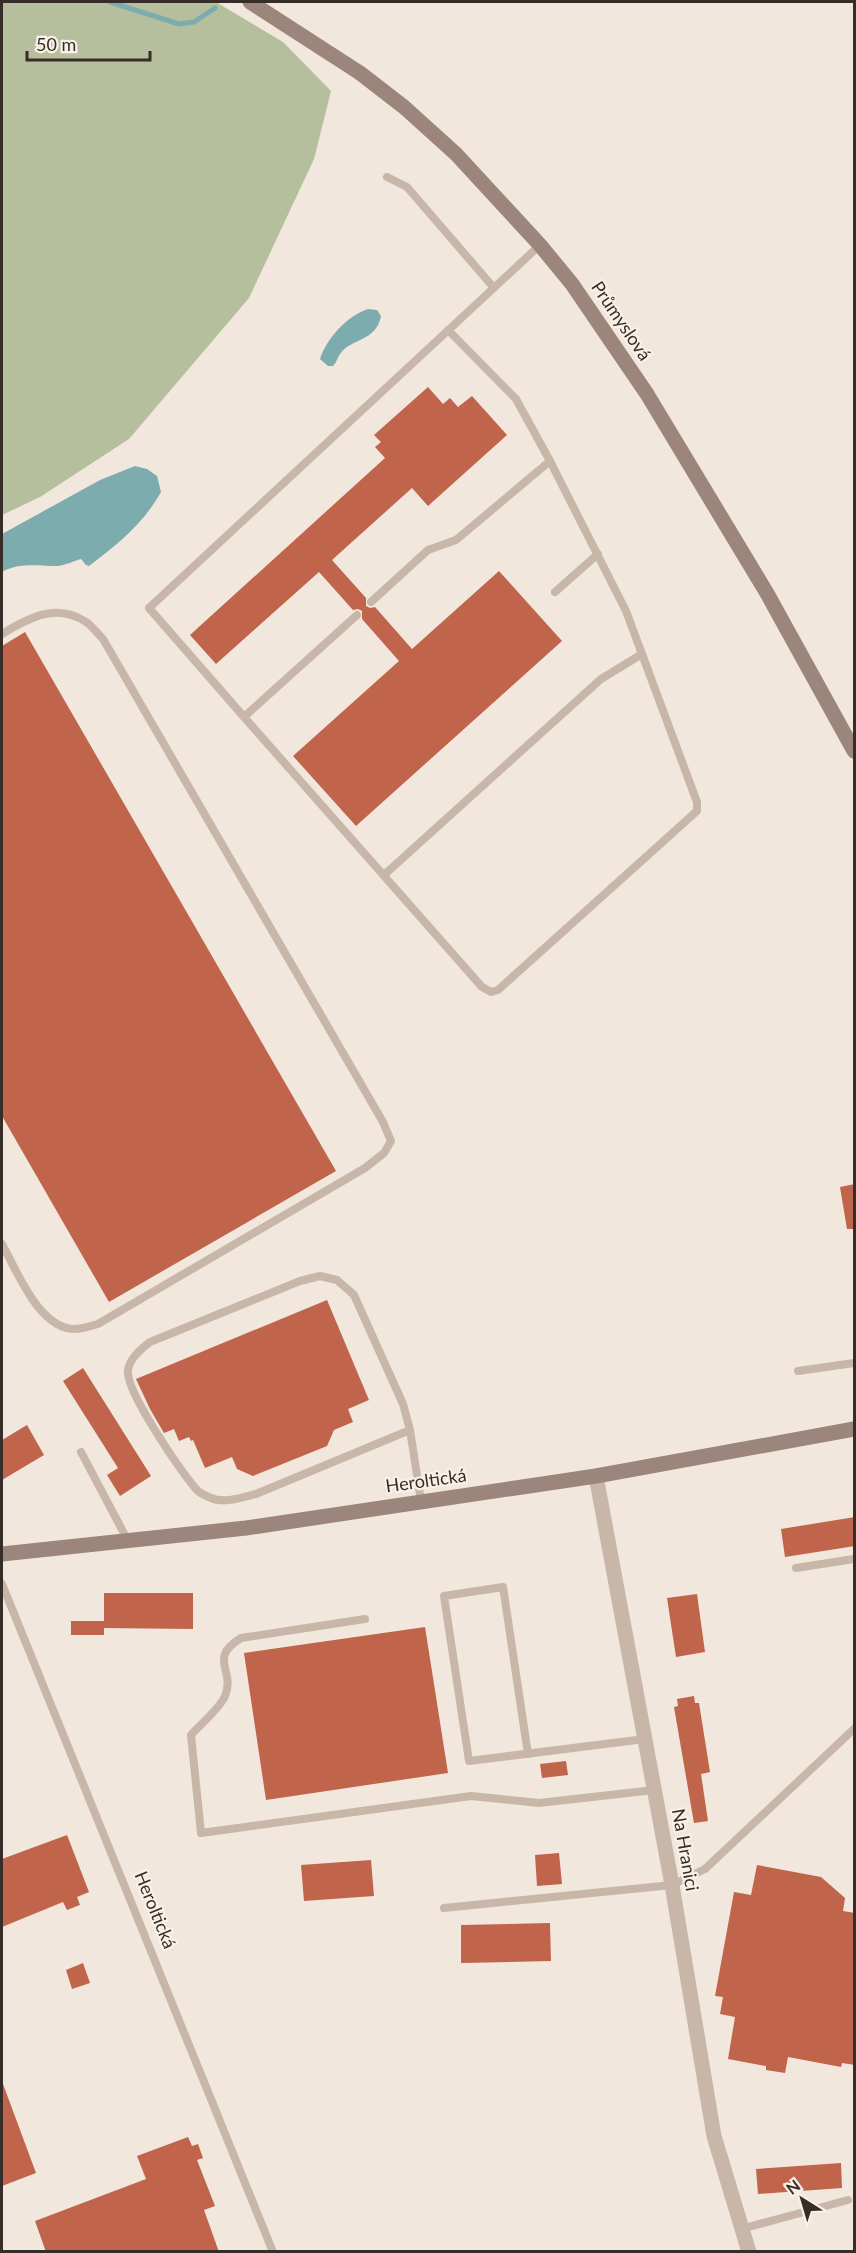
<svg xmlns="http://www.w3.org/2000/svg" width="856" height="2253" viewBox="0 0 856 2253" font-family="Lato,sans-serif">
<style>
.green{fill:#b5bf9d}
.water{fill:#7cacad}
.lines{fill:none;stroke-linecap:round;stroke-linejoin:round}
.stream{stroke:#7cacad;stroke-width:5}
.building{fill:#c0644b}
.lane{stroke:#c8b6a9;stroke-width:8}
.street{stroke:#c8b6a9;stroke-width:15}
.secondary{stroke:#9c857a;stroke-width:15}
.labels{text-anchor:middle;stroke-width:4.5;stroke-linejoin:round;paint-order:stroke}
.street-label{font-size:18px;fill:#362c28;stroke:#f9f1e8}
</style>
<rect width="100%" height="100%" fill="#f1e7dc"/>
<!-- green -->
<path class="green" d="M2,2H216L283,42L331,91L314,159L249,298L129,439L40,497L2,515Z"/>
<!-- water -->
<path class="water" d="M368,309L377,310L381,316C376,342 351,338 340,354C337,358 337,362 333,366H328L320,359C327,338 347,316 368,309Z
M135,466L147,469L157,476L161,492C143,524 118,544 89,566L86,565L81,559C74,561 66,565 58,566C40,566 18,562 2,572V534L100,480Z"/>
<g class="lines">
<!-- stream -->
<path class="stream" d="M110,2L179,24L194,22L215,8"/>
</g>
<!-- building -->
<path class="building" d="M428,387L443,404L450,398L458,407L472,396L507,435L428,506L412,488L332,560L366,598V606L370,608L375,607L412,649L499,571L562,641L356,826L293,756L399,661L362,619V611L358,609L353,610L319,572L216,664L190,635L385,458L375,447L381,442L374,435Z
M25,632L336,1171L109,1302L2,1116V646Z
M855,1184V1229H847L840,1187Z
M327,1300L369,1400L348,1409L353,1422L334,1430L327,1446L253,1476L237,1469L232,1457L205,1468L193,1440L191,1441L189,1437L179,1441L174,1429L164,1433L150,1409L136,1379Z
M83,1368L151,1476L120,1496L107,1475L118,1468L63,1381Z
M27,1425L44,1455L2,1480V1440Z
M855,1517V1546L785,1557L781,1529Z
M104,1593H193V1629L104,1628V1635H71V1621H104V1625Z
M697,1594L705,1652L676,1657L667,1598Z
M425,1627L448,1773L266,1800L244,1653Z
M694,1696L695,1703H699L710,1772L701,1774L708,1821L694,1823L674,1707L678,1706L677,1699Z
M566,1761L568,1775L542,1778L540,1764Z
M67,1835L89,1892L77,1897L80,1905L67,1910L63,1902L2,1927V1859Z
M559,1853L562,1884L537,1886L535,1855Z
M371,1860L374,1896L304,1901L301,1865Z
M757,1865L821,1877L845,1898L843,1911L855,1913V2065L842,2063L841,2067L788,2057L785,2073L766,2070V2066L728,2059L735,2017L720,2014L723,1997L715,1996L734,1892L751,1895Z
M550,1923L551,1961L461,1963V1925Z
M83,1963L90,1983L72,1989L66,1970Z
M3,2084L36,2173L2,2186V2085Z
M188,2137L192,2146L198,2144L203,2158L197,2160L215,2206L204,2210L219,2252H46L35,2221L146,2179L137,2156Z
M841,2163L842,2188L758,2194L756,2169Z"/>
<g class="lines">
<!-- lane -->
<path class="lane" d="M387,177L407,187L494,288
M555,592L598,554
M371,602L428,550L456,540L550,461L516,399L448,330
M357,615L244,717L149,608L540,245
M2,634C28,618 57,602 86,622C92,626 98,634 103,639L383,1122L391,1141L384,1153L365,1168L98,1324C91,1326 82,1329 75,1329C39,1329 17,1271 2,1244
M244,717L482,987L491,992L498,990L697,811V802L626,611L550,461
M384,875L601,679L642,654
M798,1371L854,1363
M410,1430L256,1494C243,1497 224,1504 211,1498C206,1496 199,1493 196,1489C181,1471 125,1391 128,1370C130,1358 141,1349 150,1342L300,1281L320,1276L337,1280L354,1295L403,1404L410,1430L421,1501
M81,1452L128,1541
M796,1568L854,1559
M2,1584L273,2252
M365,1619L241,1638C207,1659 236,1670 225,1696C221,1707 200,1725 191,1735L201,1833L471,1796L539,1803L654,1790
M528,1754L503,1587L444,1596L469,1761L645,1739
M444,1908L672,1885L705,1869L854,1729
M741,2229L848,2200"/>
<!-- street -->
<path class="street" d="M596,1476L672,1885L714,2136L749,2252"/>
<!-- secondary -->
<path class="secondary" d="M250,2L360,73L404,107L456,154L540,245L572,284L647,394L768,595L854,751
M2,1554L246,1528L596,1476L854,1429"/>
</g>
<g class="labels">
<!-- street labels -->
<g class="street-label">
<text transform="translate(621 321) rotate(56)" y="6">Průmyslová</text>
<text transform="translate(426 1481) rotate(-8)" y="6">Heroltická</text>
<text transform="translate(685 1850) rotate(80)" y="6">Na Hranici</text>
<text transform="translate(155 1910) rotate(68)" y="6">Heroltická</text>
</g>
</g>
<!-- border -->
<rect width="856" height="2253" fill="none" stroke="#362c28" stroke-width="6"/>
<!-- north arrow -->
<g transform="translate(802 2199) rotate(323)" stroke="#f9f1e8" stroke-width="4.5" paint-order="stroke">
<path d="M0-4.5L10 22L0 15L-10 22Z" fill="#362c28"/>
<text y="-9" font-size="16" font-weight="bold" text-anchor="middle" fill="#362c28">N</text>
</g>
<!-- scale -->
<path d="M27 51v9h123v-9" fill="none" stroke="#362c28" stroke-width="3"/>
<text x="36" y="51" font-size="18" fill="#362c28" stroke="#f9f1e8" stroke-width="4.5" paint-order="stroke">50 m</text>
</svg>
